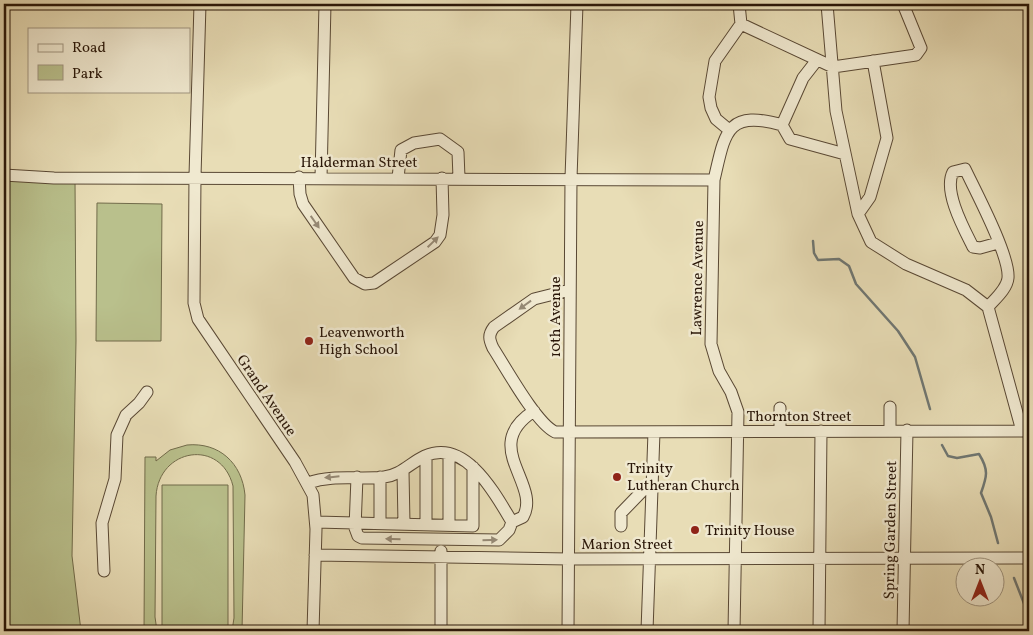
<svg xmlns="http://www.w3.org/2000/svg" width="1033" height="635" viewBox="0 0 1033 635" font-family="Vollkorn,serif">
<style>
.green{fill:#b9c08c;stroke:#716b4a}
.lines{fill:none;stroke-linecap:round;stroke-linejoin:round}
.stream{stroke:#6f7773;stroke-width:2.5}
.minor-casing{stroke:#594834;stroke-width:13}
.minor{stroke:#f0e9d0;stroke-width:11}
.oneway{fill:#968a76}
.poi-dot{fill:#8f2418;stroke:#f0e9d0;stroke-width:2}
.labels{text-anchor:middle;stroke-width:5;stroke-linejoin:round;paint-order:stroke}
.street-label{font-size:15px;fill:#291608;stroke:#f0e9d0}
.poi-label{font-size:15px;fill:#291608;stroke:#f0e9d0;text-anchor:start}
</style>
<rect width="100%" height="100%" fill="#e8ddb6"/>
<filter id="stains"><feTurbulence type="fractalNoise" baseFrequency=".004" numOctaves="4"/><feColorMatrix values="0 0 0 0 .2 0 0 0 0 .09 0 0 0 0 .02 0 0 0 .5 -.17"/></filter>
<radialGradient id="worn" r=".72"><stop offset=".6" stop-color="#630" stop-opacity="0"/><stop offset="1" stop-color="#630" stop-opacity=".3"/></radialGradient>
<!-- green -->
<path class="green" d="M4,175L75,178L76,341L72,556L81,631H4Z
M97,203L162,204L161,341H96Z
M187,445C219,442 242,463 245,495L242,631H232L234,618L233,486C221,438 159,448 156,496L155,617L157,631H144L145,457H156V461L170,450Z
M162,485H228V627H162Z"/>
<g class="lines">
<!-- stream -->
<path class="stream" d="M813,241L814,253L818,260L839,259L849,266L856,284L898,331L915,357L930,409
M942,445L948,456L957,458L979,454C989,470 987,476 981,493L991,517L998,543
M1014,578L1025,606L1029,610"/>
<!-- minor casing -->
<g class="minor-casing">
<path id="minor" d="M200,4L195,176L194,303L198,319L295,462L313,495L316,529L313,631
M827,4L836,111L858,214L871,242L906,264L966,290L988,307L1022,431
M741,24L833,67L916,55L921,48L903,4
M782,125L803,78L817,60
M728,129L716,119L711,108L709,97L715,61L741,24L739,4
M4,175L54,178L714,180
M299,177L300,194L303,204L354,278L365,284L374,283L435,242L440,235L443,215L442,178
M321,178L325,4
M398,178L401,150L414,143L440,139L458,152L459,178
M858,214L870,197L887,138L873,61
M570,290L534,299L494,327C488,335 489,339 493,348C506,368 536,423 555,432L1029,431
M988,307C995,299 1007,289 1008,278C1010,256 976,192 965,169L953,172C943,191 964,229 973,247L980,248L998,243
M890,407V430
M780,408V431
M449,454V525
M426,456V524
M403,471L404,524
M380,477V523
M308,483C334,474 358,480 384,477C401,475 410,463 425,456C466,438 495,494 512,522L509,530L499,540L362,538L358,536L355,528L357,477
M316,522L473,526V467
M512,522L523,517C542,484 479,446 534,411
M621,526V513L652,481
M315,555L569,559L1029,558
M104,571L102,523L115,479L117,435L126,415L139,403L147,392
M441,631V551
M568,631L571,178L577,4
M647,631L654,432
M734,631L738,412L731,392L719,371L711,344L714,180C725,133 726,109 782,125L790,139L845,154
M819,631L821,431
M903,631L907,430"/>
</g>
<!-- minor -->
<use href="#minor" class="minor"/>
</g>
<!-- one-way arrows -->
<defs><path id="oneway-solid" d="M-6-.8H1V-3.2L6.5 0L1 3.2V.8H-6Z" transform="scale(1.25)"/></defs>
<g class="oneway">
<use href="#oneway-solid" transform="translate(315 222) rotate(55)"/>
<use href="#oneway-solid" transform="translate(433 242) rotate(-44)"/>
<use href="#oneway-solid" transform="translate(525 305) rotate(144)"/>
<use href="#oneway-solid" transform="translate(332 477) rotate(174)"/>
<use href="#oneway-solid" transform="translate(393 539) rotate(-179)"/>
<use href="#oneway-solid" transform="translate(490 540) rotate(-2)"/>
</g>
<!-- markers -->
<g class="poi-dot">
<circle cx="309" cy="341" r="5"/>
<circle cx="617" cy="477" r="5"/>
<circle cx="695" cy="530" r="5"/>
</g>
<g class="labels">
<!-- street labels -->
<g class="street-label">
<text x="359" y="167">Halderman Street</text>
<text transform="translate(697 278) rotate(-89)" y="5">Lawrence Avenue</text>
<text transform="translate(555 317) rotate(-90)" y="5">10th Avenue</text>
<text transform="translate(267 395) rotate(56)" y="5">Grand Avenue</text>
<text x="799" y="421">Thornton Street</text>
<text transform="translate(890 530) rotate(-89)" y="5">Spring Garden Street</text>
<text x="627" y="549">Marion Street</text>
</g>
<!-- poi labels -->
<g class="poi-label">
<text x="319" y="337">Leavenworth<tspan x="319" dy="17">High School</tspan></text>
<text x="627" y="473">Trinity<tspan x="627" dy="17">Lutheran Church</tspan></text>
<text x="705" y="535">Trinity House</text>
</g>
</g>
<!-- margin -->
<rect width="1033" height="635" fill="none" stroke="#e8ddb6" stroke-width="20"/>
<rect x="5" y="5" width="1023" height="625" fill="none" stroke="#291608" stroke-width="2.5"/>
<rect x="10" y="10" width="1013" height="615" fill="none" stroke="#291608"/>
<!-- legend -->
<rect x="28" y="28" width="162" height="65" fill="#f0e9d0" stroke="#a09580"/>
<rect x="38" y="44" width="25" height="8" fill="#f0e9d0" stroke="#a09580"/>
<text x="72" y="52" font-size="15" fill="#291608">Road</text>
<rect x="38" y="65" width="25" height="15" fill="#b9c08c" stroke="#a09580"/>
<text x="72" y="78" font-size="15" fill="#291608">Park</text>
<!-- north arrow -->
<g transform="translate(980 582)"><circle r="24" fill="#f0e9d0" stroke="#a09580"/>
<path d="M0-4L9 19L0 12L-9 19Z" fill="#8f2418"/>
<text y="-8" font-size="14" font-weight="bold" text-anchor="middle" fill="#291608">N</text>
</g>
<rect width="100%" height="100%" filter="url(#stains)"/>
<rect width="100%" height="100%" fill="url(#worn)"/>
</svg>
